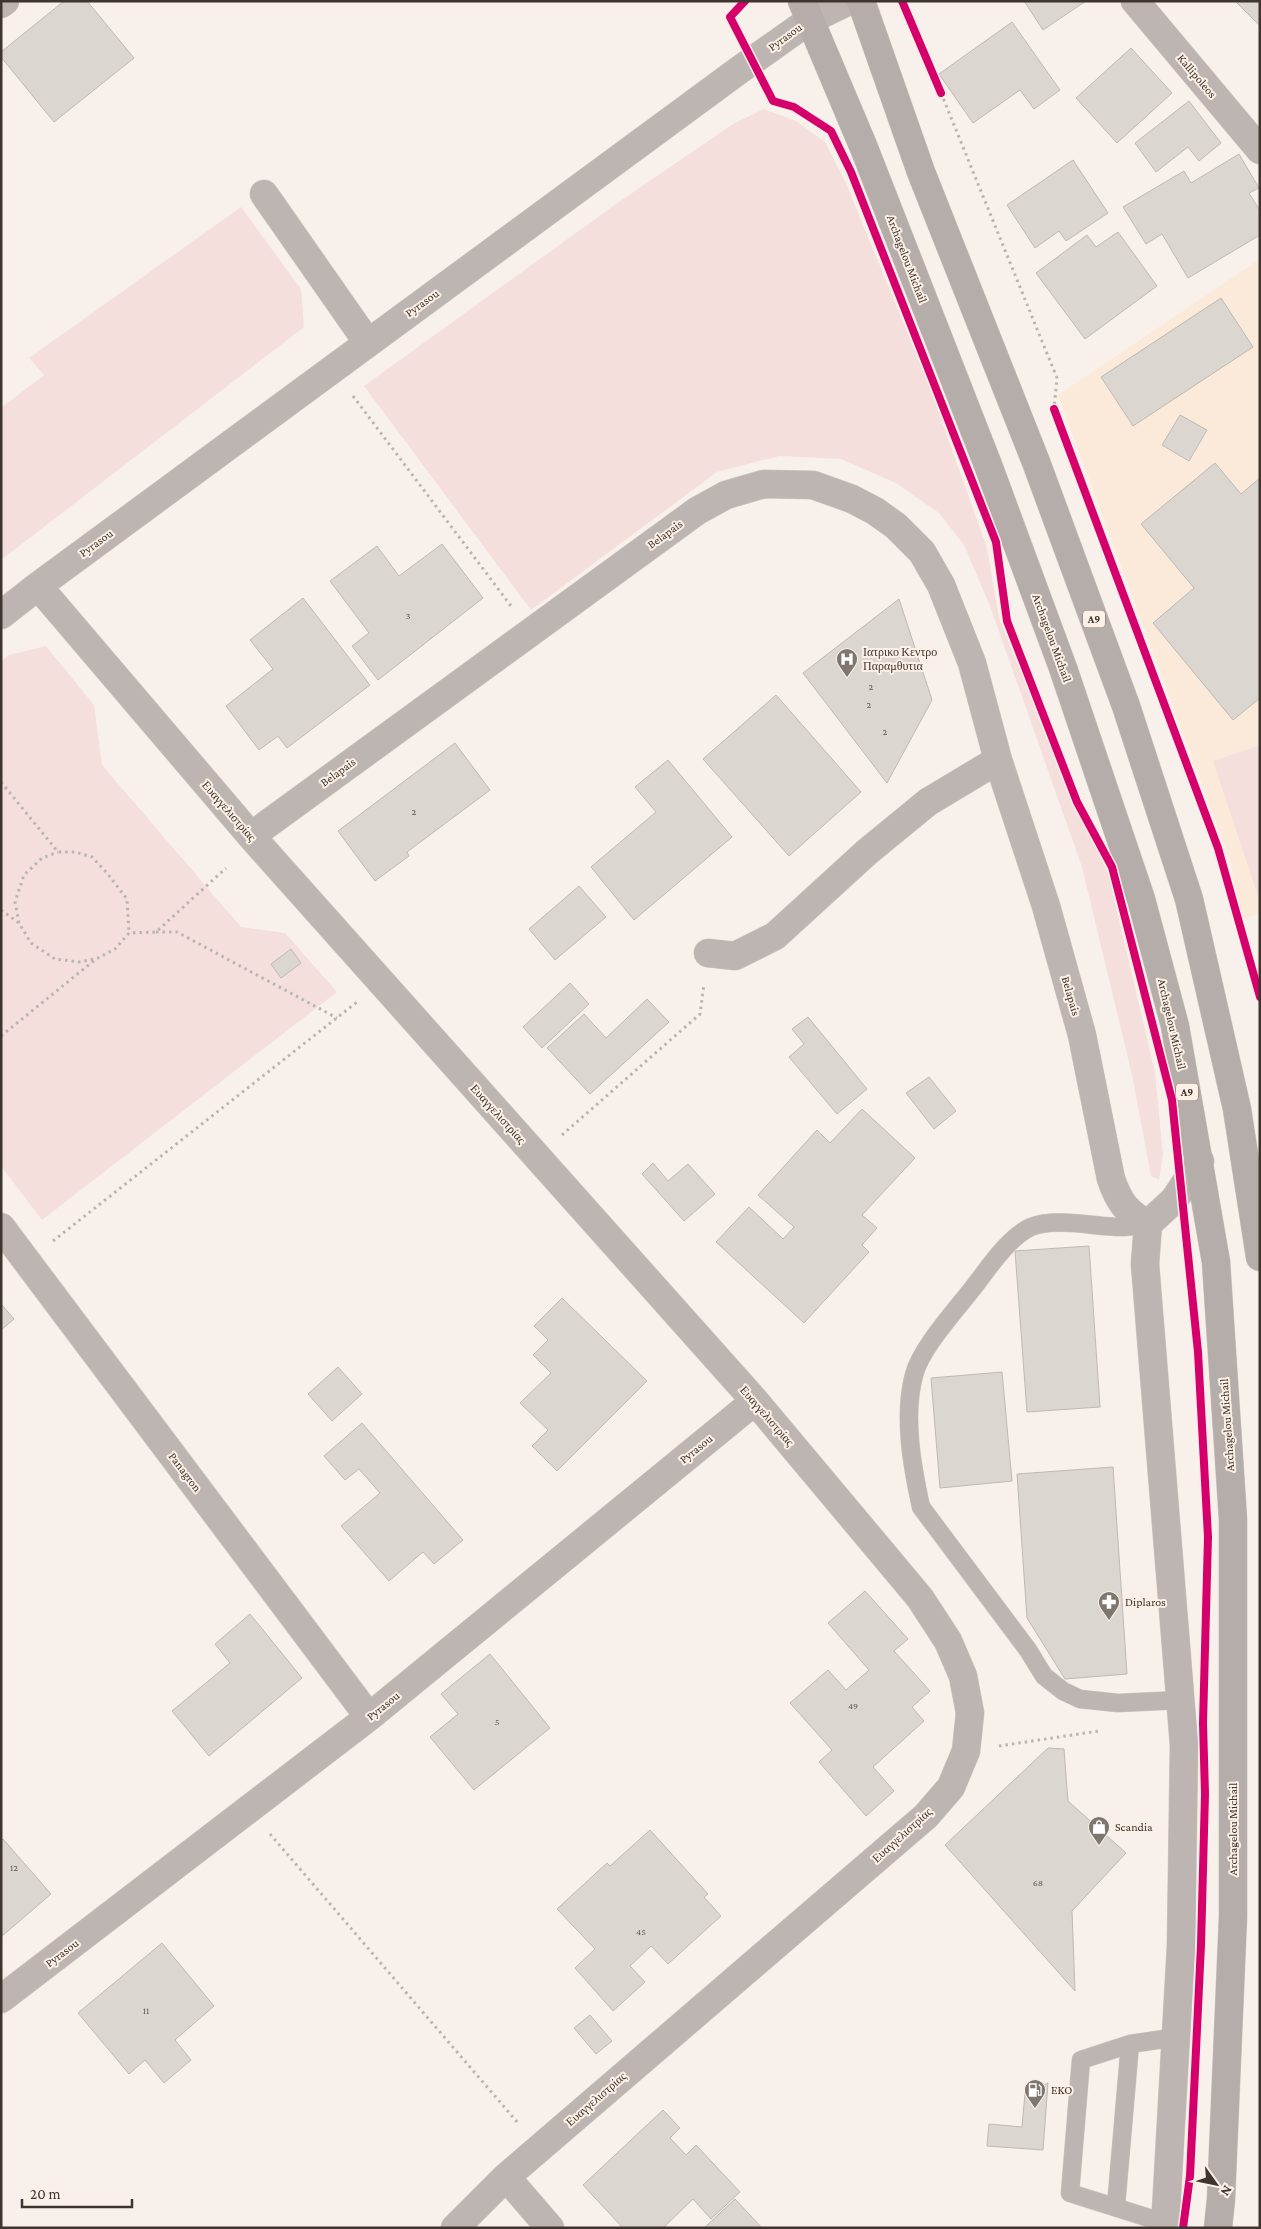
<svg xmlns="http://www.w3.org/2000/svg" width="1261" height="2229" viewBox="0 0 1261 2229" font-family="'Crimson Pro',serif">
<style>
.built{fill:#fbeada}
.green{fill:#f4dfdd}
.building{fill:#dbd6cf;stroke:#beb9b2}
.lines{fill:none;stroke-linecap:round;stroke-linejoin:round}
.lane-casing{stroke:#d2cbc6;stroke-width:19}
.street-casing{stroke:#d2cbc6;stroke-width:29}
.primary-casing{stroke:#d2cbc6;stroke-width:29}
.path{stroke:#bab5b1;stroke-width:3;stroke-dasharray:2.5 4;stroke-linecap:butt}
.lane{stroke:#bcb5b1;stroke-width:18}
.street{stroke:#bcb5b1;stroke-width:28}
.primary{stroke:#b4ada9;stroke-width:28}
.cycleway-casing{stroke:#fdf0e6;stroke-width:11}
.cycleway{stroke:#d6006c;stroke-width:8}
.labels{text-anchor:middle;stroke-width:4;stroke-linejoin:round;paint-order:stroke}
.number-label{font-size:10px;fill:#645d56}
.shield{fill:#fdf0e6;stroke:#776d65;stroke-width:1}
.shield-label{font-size:11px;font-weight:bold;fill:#3d352e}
.street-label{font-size:12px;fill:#3d352e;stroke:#fdf0e6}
.poi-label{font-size:12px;fill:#3d352e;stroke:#fdf0e6;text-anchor:start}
</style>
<rect width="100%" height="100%" fill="#f8f1eb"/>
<!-- built -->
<path class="built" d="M1260,259V913L1242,920L1231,863L1058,395Z"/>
<!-- green -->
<path class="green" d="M764,109L796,121L825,142L846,183L930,388L987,548L999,618L1073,801L1108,873L1155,1072L1163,1155L1159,1180L1151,1176L1132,1075L1082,867L990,606L964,545L939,513L896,483L841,459L779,456L717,472L531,610L364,386L616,204L733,124Z
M241,207L301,289L304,327L1,560V408L44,375L29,358Z
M46,646L94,705L102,765L241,927L285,933L337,992L42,1220L1,1166V661L9,655Z
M1260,745V896H1258L1213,761Z"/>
<!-- building -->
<path class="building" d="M64,1H87L134,58L54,122L1,57V52Z
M1024,1H1086L1043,30Z
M1235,1H1260V26Z
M1012,22L1060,90L1034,109L1020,90L973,123L939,74Z
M1131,48L1172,93L1117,143L1076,98Z
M1189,101L1221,143L1199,161L1188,147L1156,172L1135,143Z
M1239,154L1259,188L1249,193L1260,211V235L1188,278L1162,234L1146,244L1123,207L1184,171L1191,183Z
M1073,160L1108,213L1066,241L1059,231L1035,248L1007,205Z
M1118,232L1157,286L1085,339L1036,273L1087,235L1096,247Z
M1221,298L1253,347L1133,426L1101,377Z
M1180,415L1207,430L1189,461L1162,445Z
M1215,463L1241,494L1260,478V698L1233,720L1153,623L1194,588L1141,524Z
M442,544L483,598L378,680L352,646L369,633L330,581L377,546L399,576Z
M303,598L370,685L287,748L278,736L259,750L226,706L273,669L250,640Z
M899,599L932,700L887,783L803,673Z
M776,695L861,792L789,856L703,759Z
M455,743L490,790L407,852L409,856L375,881L338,831Z
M668,760L732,837L634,920L591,867L656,812L635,787Z
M579,886L606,917L555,960L529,929Z
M291,949L301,963L281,978L271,964Z
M570,983L589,1004L542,1048L523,1027Z
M647,999L669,1022L590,1094L547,1048L584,1014L606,1038Z
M808,1017L867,1089L837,1114L789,1057L804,1044L792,1029Z
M929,1077L956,1111L934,1129L906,1093Z
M862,1109L915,1158L862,1215L877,1228L862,1245L869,1252L804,1323L716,1242L749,1207L783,1239L794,1227L758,1195L817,1130L830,1143Z
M653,1163L668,1181L688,1164L715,1194L684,1221L642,1174Z
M1089,1246L1100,1407L1027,1412L1015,1251Z
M562,1298L647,1381L557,1471L532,1446L548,1430L520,1403L551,1373L533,1355L548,1340L534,1326Z
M1,1304L14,1319L1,1330Z
M338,1367L362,1394L332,1421L308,1394Z
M1002,1372L1012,1481L940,1488L931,1378Z
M362,1423L463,1540L434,1564L423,1552L389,1581L341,1526L380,1493L359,1469L345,1480L324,1456Z
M1113,1467L1127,1674L1065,1679L1027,1618L1017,1474Z
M865,1591L908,1639L894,1651L930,1691L912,1707L924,1721L873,1767L894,1791L866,1816L819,1762L832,1750L790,1703L828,1670L846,1690L869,1670L828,1623Z
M250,1614L302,1678L209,1756L172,1711L230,1663L215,1644Z
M490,1654L550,1728L474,1790L430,1737L458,1714L441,1694Z
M1048,1748L1064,1749L1068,1801L1126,1853L1072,1911L1075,1991L945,1845Z
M650,1830L708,1894L704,1897L721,1916L668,1964L651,1946L630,1966L645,1982L613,2011L575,1968L595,1949L557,1909L607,1863L610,1866Z
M3,1839L51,1894L1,1937V1841Z
M162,1943L214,2006L175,2040L191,2060L164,2083L145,2060L129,2074L78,2013Z
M590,2015L612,2041L596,2054L574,2028Z
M1048,2083L1043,2150L987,2146L989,2124L1022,2127L1025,2093Z
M663,2110L680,2128L670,2138L686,2155L696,2145L740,2192L711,2219L693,2199L663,2228H623L583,2185Z
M735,2199L762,2228H704Z"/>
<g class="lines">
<!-- lane casing -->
<g class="lane-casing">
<path id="lane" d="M1148,1224C1139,1225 1130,1227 1122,1227C1096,1227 1055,1217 1031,1227C1010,1236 989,1267 976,1284C958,1308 921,1347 914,1375C903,1416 912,1466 921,1507L1028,1650L1044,1676L1063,1691L1080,1699L1118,1703L1181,1700
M1116,2206L1130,2044
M1165,2223L1070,2193L1081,2060L1130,2044L1177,2037"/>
</g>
<!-- street casing -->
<g class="street-casing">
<path id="street" d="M1135,1L1260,150
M1,4L5,1
M264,194L368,343
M38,586L251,836L755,1401L920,1598L948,1641L963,1676L970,1713L966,1751L951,1787L926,1816L506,2177L455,2228
M1,615L38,586L742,68L810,20L849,1
M251,836L697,511L726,495L764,484L813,485L852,499L875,511L896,526L922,552L941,585L972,663L998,760L1046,906L1082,1035L1111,1179C1119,1202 1127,1213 1148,1224
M708,953L735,956L775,936L867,852L928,802L998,760
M1,1227L369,1717
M1,1999L369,1717L755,1401
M506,2177L550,2228
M1165,2228L1181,1946L1184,1745L1145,1264L1148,1224L1174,1200L1200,1161"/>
</g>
<!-- primary casing -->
<g class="primary-casing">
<path id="primary" d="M802,1L864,148L988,465L1063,668L1141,899L1175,1026L1216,1262L1233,1519V1917L1221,2199L1218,2228
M861,1L921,172L1036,462L1126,706L1189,899L1237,1109L1260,1257"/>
</g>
<!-- path -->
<path class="path" d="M941,93L1057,378L1054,409
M353,396L511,606
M1,782L58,852H75L92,857L107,873L127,899L129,933
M1,910L19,923L31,943L55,959L79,962L95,959
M19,923L15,902L24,875L42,858L58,852
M156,932H177L337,1018
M1,1036L96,959L115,949L129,933L156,932L226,868
M562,1135L700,1014L704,984
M53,1241L357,1002
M999,1746L1099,1731
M270,1834L518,2123"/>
<!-- lane -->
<use href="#lane" class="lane"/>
<!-- street -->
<use href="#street" class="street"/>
<!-- primary -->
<use href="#primary" class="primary"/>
<!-- cycleway casing -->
<g class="cycleway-casing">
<path id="cycleway" d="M745,1L730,17L773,101L794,107L831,131L851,172L996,542L1007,621L1077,802L1112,867L1172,1100L1198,1352L1208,1537L1203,1723L1205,1794L1201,1945L1190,2176L1183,2228
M902,1L941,93
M1054,409L1218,848L1260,997"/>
</g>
<!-- cycleway -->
<use href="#cycleway" class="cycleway"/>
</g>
<!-- icons -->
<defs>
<g id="hospital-pin" transform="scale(1.125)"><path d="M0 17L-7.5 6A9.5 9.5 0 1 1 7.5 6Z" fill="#7e7770" stroke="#fdf0e6"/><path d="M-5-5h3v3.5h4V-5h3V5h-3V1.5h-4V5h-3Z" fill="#fff"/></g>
<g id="pharmacy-pin" transform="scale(1.125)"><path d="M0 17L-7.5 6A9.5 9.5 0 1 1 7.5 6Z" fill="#7e7770" stroke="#fdf0e6"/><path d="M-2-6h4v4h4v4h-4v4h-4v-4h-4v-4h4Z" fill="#fff"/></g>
<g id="shop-pin" transform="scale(1.125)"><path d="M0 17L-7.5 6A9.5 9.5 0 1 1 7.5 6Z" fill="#7e7770" stroke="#fdf0e6"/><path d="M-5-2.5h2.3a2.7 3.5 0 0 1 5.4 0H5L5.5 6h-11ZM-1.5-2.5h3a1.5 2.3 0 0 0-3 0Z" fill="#fff"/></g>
<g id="fuel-pin" transform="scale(1.125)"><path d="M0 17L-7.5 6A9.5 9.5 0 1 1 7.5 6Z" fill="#7e7770" stroke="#fdf0e6"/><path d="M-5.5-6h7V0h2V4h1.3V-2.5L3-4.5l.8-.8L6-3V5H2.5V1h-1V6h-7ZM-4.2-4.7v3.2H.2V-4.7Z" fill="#fff"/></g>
</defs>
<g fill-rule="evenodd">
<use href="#hospital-pin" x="847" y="659"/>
<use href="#pharmacy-pin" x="1109" y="1602"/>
<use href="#shop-pin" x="1099" y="1827"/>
<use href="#fuel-pin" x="1035" y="2090"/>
</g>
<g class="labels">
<!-- number labels -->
<g class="number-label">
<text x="408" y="619">3</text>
<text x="871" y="690">2</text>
<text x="869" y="708">2</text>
<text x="885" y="735">2</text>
<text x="414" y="815">2</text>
<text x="853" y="1709">49</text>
<text x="497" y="1725">5</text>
<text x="14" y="1871">12</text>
<text x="1038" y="1886">68</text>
<text x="641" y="1935">45</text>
<text x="146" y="2014">11</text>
</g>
<!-- shield labels -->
<g class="shield">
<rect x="1083" y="610.5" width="22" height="17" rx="4"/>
<rect x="1176" y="1083.5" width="22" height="17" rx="4"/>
</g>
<g class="shield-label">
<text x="1094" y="623">A9</text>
<text x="1187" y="1096">A9</text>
</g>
<!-- street labels -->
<g class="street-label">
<text transform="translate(785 37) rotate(-36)" y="4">Pyrasou</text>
<text transform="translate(1197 76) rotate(50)" y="4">Kallipoleos</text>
<text transform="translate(907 259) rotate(69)" y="4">Archagelou Michail</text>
<text transform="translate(422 303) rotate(-36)" y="4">Pyrasou</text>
<text transform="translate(665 534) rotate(-36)" y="4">Belapais</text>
<text transform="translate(96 543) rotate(-36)" y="4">Pyrasou</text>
<text transform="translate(1052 638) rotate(70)" y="4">Archagelou Michail</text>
<text transform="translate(338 772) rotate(-36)" y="4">Belapais</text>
<text transform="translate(229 811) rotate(49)" y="4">Ευαγγελιστρίας</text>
<text transform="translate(1071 996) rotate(74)" y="4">Belapais</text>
<text transform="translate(1172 1024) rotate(77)" y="4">Archagelou Michail</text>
<text transform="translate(498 1114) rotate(48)" y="4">Ευαγγελιστρίας</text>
<text transform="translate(767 1416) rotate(49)" y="4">Ευαγγελιστρίας</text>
<text transform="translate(1227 1425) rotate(-94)" y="4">Archagelou Michail</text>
<text transform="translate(696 1449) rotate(-39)" y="4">Pyrasou</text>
<text transform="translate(185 1472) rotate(53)" y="4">Panagron</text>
<text transform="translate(383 1706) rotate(-39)" y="4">Pyrasou</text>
<text transform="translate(1233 1829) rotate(-90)" y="4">Archagelou Michail</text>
<text transform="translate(902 1835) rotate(-42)" y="4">Ευαγγελιστρίας</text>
<text transform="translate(62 1953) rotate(-37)" y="4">Pyrasou</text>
<text transform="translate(596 2099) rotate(-41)" y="4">Ευαγγελιστρίας</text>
</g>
<!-- poi labels -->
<g class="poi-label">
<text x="863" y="656">Ιατρικο Κεντρο<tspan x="863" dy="14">Παραμθυτια</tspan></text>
<text x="1125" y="1606">Diplaros</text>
<text x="1115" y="1831">Scandia</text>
<text x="1051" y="2094">EKO</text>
</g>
</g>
<!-- border -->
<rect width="1261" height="2229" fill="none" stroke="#3d352e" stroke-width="5"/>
<!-- north arrow -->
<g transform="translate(1216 2184) rotate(123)" stroke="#fdf0e6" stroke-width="4" paint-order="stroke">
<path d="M0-4L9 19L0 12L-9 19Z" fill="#3d352e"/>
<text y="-8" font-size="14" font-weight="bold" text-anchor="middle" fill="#3d352e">N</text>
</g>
<!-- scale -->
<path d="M22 2199v8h110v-8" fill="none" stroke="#3d352e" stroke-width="2.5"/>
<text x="30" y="2199" font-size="15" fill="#3d352e" stroke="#fdf0e6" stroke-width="4" paint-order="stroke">20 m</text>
</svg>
